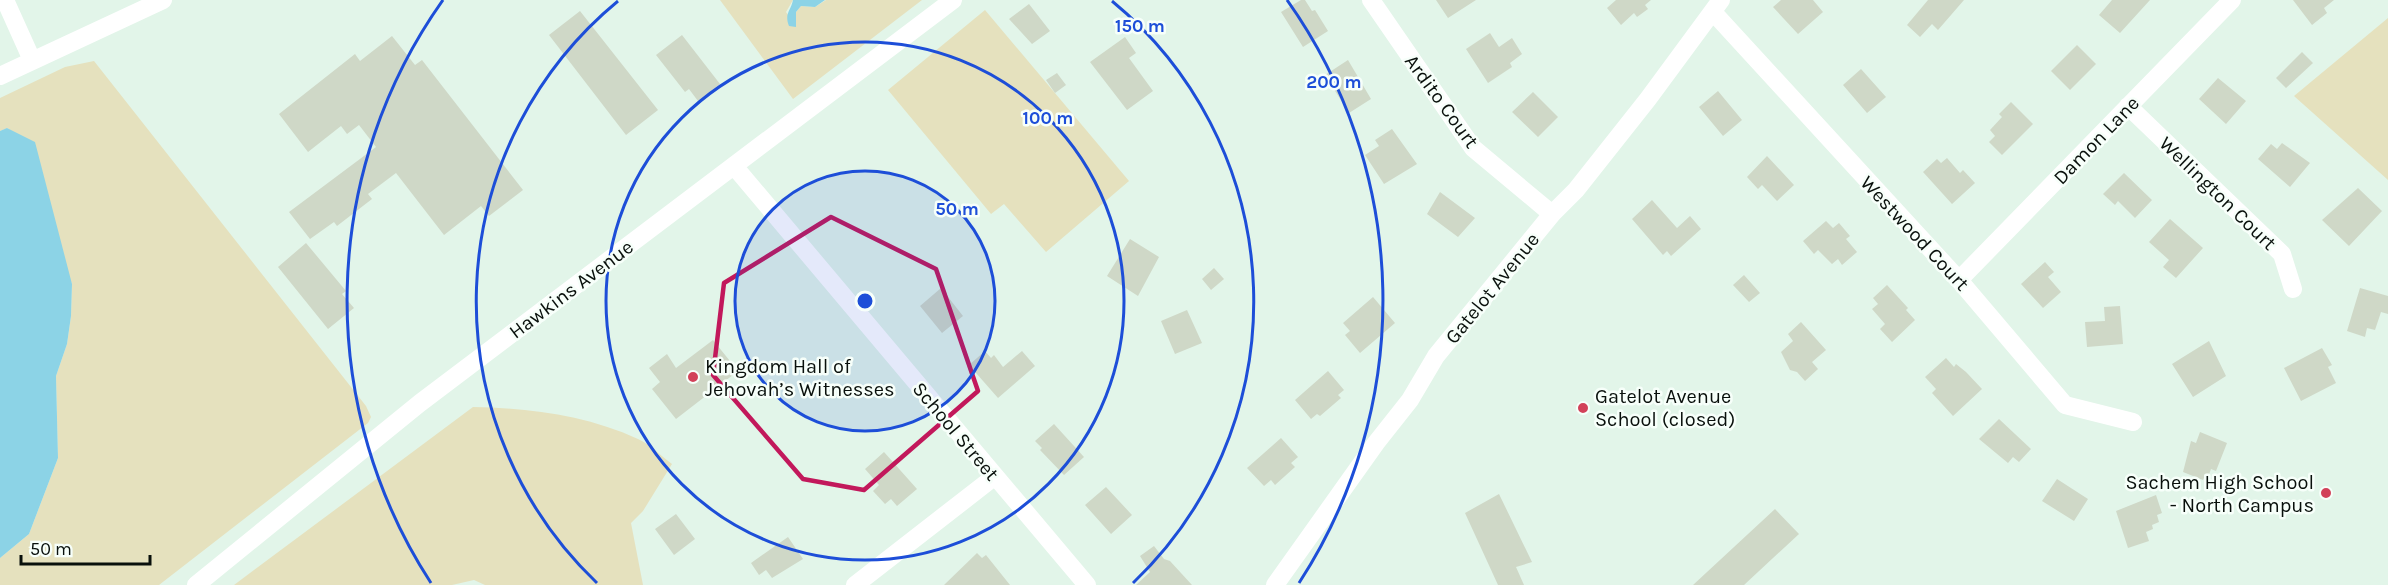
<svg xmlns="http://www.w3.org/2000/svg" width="2388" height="585" viewBox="0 0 2388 585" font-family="Karla,sans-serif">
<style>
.green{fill:#e5e1be}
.water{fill:#8cd3e6}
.building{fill:#cfd8c7}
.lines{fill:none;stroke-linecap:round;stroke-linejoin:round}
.minor{stroke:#fff;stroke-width:18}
.marked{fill:none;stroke:#c2185b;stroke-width:4.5;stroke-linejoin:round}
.ring{fill:none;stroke:#1d4ed8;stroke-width:3}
.poi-dot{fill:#d24159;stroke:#f7fffa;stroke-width:2}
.labels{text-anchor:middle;stroke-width:5;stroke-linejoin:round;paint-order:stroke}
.street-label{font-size:20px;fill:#09100c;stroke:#f7fffa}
.poi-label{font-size:20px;fill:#09100c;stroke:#f7fffa;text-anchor:start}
.centre{fill:#1d4ed8;stroke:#f7fffa;stroke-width:3}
.ring-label{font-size:18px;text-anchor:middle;font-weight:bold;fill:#1d4ed8;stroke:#f7fffa;stroke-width:5;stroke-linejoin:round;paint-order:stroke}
</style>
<rect width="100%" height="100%" fill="#e2f5e9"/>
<!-- green -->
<path class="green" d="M720,0H793L786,12L796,26V12L801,6L815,7L826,0H922L793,99Z
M985,10L1129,181L1046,252L1004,204L991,214L888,90Z
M2388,18V180L2294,96Z
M94,61L366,406L371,417L368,423L159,585H0V558L29,534L58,458L56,376L67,344L71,316L72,284L8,128L0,131V98L65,67Z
M473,407C529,408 586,415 638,439C650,444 661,456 672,464L643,511L631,523L643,585H485L474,580L452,585H234Z"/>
<!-- water -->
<path class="water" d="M793,0H825L815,7L801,6L796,12V27L789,26C784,13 791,11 793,0Z
M7,128L35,142L72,284L71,316L67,344L56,376L58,458L29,534L0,558V131Z"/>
<!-- building -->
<path class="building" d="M1301,0H1305L1312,11L1315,10L1328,31L1303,47L1281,12Z
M1436,0H1476L1448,18Z
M1616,0H1651L1645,5L1648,9L1637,17L1634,13L1621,25L1607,8Z
M1781,0H1813L1823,12L1798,34L1773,7Z
M1928,0H1964L1938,30L1932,24L1920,37L1907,25Z
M2112,0H2150L2120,33L2099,15Z
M2293,0H2334L2324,8L2327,13L2312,25Z
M1029,4L1050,31L1032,44L1009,19Z
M580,11L658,110L626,135L549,35Z
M1490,33L1499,47L1512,38L1522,54L1510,63L1512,67L1488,83L1466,49Z
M682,35L720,84L698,101L689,89L685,92L656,55Z
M392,36L415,65L422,60L523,190L489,216L481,206L444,235L396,173L368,194L372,199L337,226L334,222L310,239L289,212L376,147L359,125L347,134L341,126L308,152L279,114L355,54L360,61Z
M1125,37L1136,53L1129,58L1153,91L1127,110L1090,62Z
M2077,45L2096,64L2070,90L2051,71Z
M2302,52L2313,63L2286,88L2276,78Z
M1348,60L1371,99L1349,113L1325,75Z
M1861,69L1886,97L1867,113L1843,85Z
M1057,73L1066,85L1055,93L1046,80Z
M2218,78L2246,101L2226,124L2199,99Z
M1718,91L1742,120L1723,136L1699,107Z
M1533,92L1558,117L1538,137L1512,112Z
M2011,102L2033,124L2002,155L1989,142L1995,136L1990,130L2002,117L1999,114Z
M1392,129L1417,164L1384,184L1365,155L1379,146L1375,140Z
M2282,143L2310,163L2290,187L2258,159L2271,144L2277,149Z
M1767,156L1794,185L1777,201L1762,185L1758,189L1747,177Z
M1947,158L1960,173L1963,170L1975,183L1952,204L1923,172L1937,159L1941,163Z
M2124,173L2152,200L2135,218L2118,201L2115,205L2103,194Z
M2358,188L2382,211L2349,246L2322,220Z
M1440,192L1475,218L1458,237L1427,214Z
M1652,200L1677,228L1690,216L1701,229L1671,256L1667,251L1663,255L1632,219Z
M2170,219L2203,248L2176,278L2163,267L2169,260L2149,242Z
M1826,221L1833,228L1839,223L1850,236L1846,239L1857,252L1842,265L1838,259L1832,264L1818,250L1814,254L1803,241Z
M1130,239L1159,257L1138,296L1107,276Z
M306,243L346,291L342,294L354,308L328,329L278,267Z
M2045,262L2054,272L2048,277L2061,292L2043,308L2021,284Z
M1214,268L1224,279L1211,290L1202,279Z
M1744,275L1760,293L1749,302L1733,285Z
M1887,285L1908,308L1906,310L1915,320L1892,342L1880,329L1885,324L1872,309L1878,304L1873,298Z
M941,288L963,316L942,333L920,306Z
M2360,288L2388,296V314L2381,312L2375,330L2367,328L2365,337L2347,331Z
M1373,297L1395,323L1360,353L1345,335L1350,331L1343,323Z
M2120,306L2123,344L2087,347L2085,322L2105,321L2104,307Z
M1187,310L1202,343L1175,354L1161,321Z
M1801,322L1826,350L1812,362L1818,369L1805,381L1797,372L1790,370L1781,352L1793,341L1788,334Z
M713,340L738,371L676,419L652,389L660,382L649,368L667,354L676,368Z
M2209,341L2226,376L2193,397L2172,364Z
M2322,348L2332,365L2328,367L2336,383L2301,401L2284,368Z
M985,351L991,358L994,355L1003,367L1022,351L1035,366L998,398L969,365Z
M1946,358L1954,367L1956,364L1966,372L1982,389L1953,416L1932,393L1936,389L1925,377Z
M1328,371L1344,390L1338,395L1341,398L1320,416L1317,414L1311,419L1295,400Z
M1999,419L2031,449L2019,462L2013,457L2008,463L1979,439Z
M1054,424L1084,457L1064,475L1040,450L1042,448L1035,441Z
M2200,432L2227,443L2216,471L2211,469L2208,477L2205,476L2203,480L2183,472L2191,441L2196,443Z
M1281,438L1298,457L1291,463L1295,467L1275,485L1271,480L1264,486L1247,468Z
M884,452L917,489L897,506L891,499L885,504L873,491L879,485L865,469Z
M2057,479L2088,499L2074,521L2042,501Z
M1106,487L1132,515L1111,534L1085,505Z
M1499,494L1532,562L1516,567L1524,585H1498L1465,513Z
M2156,495L2162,513L2157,515L2159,522L2152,525L2153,529L2146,532L2149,541L2128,548L2116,511Z
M1775,509L1799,534L1744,585H1693Z
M676,514L695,539L674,555L655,529Z
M788,537L803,559L772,578L766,570L759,575L751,563Z
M1154,546L1164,559L1170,561L1192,585H1136L1150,572L1140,556Z
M977,553L982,558L986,555L1010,585H944Z"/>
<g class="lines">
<!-- minor -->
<path class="minor" d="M5,0L32,60
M1371,0L1473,148L1552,214
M1713,12L1959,280L2065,405L2133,422
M0,76L163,0
M2128,106L2282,254L2293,289
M734,166L1087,585
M1959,280L2232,0
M196,585L420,403L953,0
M855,585L994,477
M1275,585L1376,443L1410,400L1436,356L1552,214L1576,190L1648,99L1721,0"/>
</g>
<!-- marked area -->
<path class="marked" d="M831,217L936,269L978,391L864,490L803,479L713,375L724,283Z"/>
<!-- distance rings -->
<circle cx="865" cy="301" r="130" fill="#1d4ed8" fill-opacity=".12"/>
<g class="ring">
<circle cx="865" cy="301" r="130"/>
<circle cx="865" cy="301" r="259"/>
<path d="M597 583A389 389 0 0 1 618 1M1112 1A389 389 0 0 1 1133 583"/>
<path d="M431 583A518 518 0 0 1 443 0M1287 0A518 518 0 0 1 1299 583"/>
</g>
<!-- markers -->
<g class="poi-dot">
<circle cx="693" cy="377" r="6"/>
<circle cx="1583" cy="408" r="6"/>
<circle cx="2326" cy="493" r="6"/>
</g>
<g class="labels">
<!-- street labels -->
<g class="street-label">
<text transform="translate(1442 101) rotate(54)" y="7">Ardito Court</text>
<text transform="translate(2096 140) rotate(-46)" y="7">Damon Lane</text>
<text transform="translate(2218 193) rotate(44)" y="7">Wellington Court</text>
<text transform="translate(1915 233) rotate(47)" y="7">Westwood Court</text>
<text transform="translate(1492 288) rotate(-51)" y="7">Gatelot Avenue</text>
<text transform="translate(571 289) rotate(-37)" y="7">Hawkins Avenue</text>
<text transform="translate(956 431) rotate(50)" y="7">School Street</text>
</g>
<!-- poi labels -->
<g class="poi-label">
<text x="705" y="373">Kingdom Hall of<tspan x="705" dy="23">Jehovah’s Witnesses</tspan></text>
<text x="1595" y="403">Gatelot Avenue<tspan x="1595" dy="23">School (closed)</tspan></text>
<text x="2314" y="489" text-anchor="end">Sachem High School<tspan x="2314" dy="23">- North Campus</tspan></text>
</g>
</g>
<circle cx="865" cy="301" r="9" class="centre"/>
<g class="ring-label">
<text x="1140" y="32">150 m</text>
<text x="1334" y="88">200 m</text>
<text x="1048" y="124">100 m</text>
<text x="957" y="215">50 m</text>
</g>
<!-- scale -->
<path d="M21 555v9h129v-9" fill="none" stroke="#09100c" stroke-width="3"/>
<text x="30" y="555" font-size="18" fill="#09100c" stroke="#f7fffa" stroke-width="4.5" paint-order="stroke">50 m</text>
</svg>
